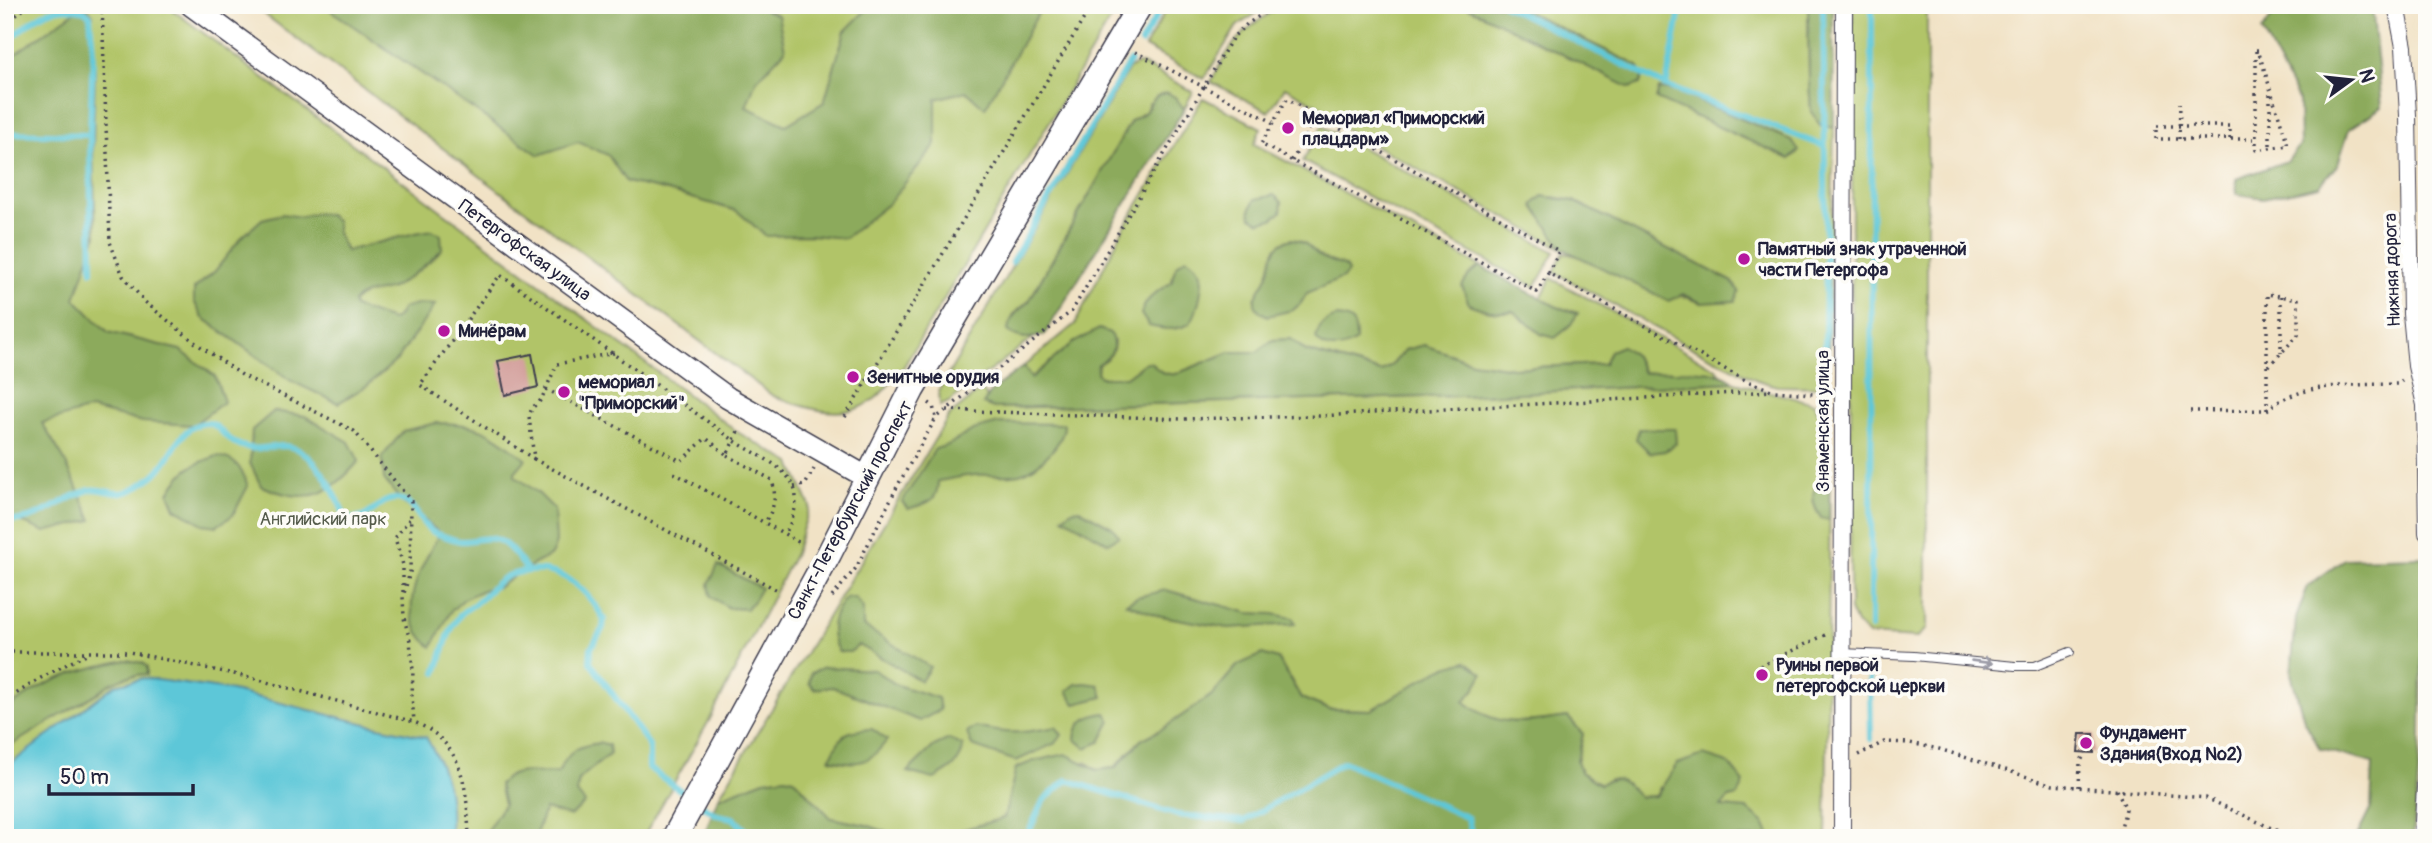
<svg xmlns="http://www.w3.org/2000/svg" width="2432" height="843" viewBox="0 0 2432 843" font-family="Pangolin,sans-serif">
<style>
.green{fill:#b1c468;stroke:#6a7352;stroke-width:2}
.forest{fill:#8caa5c;stroke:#57664c;stroke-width:2}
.water{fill:#5dc7d8;stroke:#40748a;stroke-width:2}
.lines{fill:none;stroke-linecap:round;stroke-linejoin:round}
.stream{stroke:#5dc7d8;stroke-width:6}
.building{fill:#d29d9a}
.service-casing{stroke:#413f50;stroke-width:10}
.minor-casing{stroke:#413f50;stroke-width:18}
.secondary-casing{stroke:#413f50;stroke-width:24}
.primary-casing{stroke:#413f50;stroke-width:27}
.path{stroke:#413f50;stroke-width:3.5;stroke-dasharray:2 5;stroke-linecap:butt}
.service{stroke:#fff;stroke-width:8}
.minor{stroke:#fff;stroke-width:16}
.secondary{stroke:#fff;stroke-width:21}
.primary{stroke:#fff;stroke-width:24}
.oneway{stroke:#9c9ca7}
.poi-dot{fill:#b5179e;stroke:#fdfcf7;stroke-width:2.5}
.labels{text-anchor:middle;stroke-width:7;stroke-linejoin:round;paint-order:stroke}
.poi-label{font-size:18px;font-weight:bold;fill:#22223b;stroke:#fdfcf7;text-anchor:start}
.street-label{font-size:18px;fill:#22223b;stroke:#fdfcf7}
.park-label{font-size:18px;fill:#545b4b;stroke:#fdfcf7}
</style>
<rect width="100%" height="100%" fill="#fdfcf7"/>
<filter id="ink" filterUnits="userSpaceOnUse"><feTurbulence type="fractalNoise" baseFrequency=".0143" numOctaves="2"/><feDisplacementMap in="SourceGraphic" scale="14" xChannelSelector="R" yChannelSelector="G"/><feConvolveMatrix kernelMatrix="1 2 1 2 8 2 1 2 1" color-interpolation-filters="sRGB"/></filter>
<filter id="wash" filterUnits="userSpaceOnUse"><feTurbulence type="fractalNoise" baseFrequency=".00686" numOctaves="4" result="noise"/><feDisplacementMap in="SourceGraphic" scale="28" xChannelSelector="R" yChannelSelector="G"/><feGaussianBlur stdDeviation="1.57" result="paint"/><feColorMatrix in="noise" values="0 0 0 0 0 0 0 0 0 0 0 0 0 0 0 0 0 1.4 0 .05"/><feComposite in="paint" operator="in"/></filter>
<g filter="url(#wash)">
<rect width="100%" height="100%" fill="#f1e2c5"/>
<!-- green -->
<path class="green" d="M5,5H166L739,433L791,463L810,506L795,553L710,719L643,838H5Z
M252,5H1119L903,368C894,378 886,389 877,397C846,424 806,408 773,396Z
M1169,5H1269L1237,26L1204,79L1145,47Z
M1282,5H1808L1809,82L1811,111L1821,125L1834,128L1828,387L1777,386L1757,380L1694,349L1554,272L1563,253L1578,256L1702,303L1731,281L1574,201L1554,197L1534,205L1563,249L1325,118L1328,111L1285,87L1269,112L1211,82C1232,39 1242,31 1282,5Z
M1853,5H1927V629L1916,638L1868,635L1856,624L1850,610Z
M1142,64L1193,92L1184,109L1175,97L1149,103L1146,111L1131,121L1029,301L1013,315L1021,338H1033L949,402L940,406L939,390L1129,69L1135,65Z
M1203,98L1261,128L1254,144L1480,266L1469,275V304C1485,310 1496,314 1513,311L1524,321L1578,313L1557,307L1541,298L1551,278L1715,368L1721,374L1695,371L1643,373L1635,356L1610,351L1604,364L1513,368L1472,362L1424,345L1405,350L1393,364L1381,372L1306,351L1291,339L1273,340L1257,352H1230L1176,374L1167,375L1146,362L1126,377H1100L1097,372L1098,364C1109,358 1114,354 1114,341L1073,343L1031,378L1024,366L1075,324L1123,229Z
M1322,126L1555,252L1535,287L1303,161Z
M1731,382L1814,403L1826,428L1830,478L1826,838L1770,836C1762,820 1742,805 1723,808L1720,806L1729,798L1660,787L1656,796L1640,797L1610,779L1601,784L1581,772L1577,761L1583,734L1568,717C1527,723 1497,730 1463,701L1474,690H1405L1371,710L1328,709L1301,698L1290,678L1238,665L1212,695L1164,728L1141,740L1114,768L1097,770L1086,762L1016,769L1004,818L934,838H905L866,825L831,818L805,791L764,780L718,798L949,416L982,389L987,397L984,404L994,408L1461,396Z"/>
<!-- forest -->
<path class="forest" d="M323,5H753L778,15L785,50L756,81L746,107L786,125L824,102L845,31L871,5H1043L985,108L966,91L936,99V144L889,203L845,238L810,235L766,236L737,211L664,190L626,182L608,155L578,142L539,155Z
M1463,5H1514L1638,66L1643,75L1640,84L1630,88Z
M1808,5H1833L1834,128L1821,125L1811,112L1809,82Z
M2280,5H2372L2382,107L2349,129L2338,164L2319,186L2263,198L2237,194L2236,179L2287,161L2300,146L2299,101L2262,31Z
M87,7L93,15L90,25L95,72L93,150L96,236L75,299L108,332L180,350L215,376L224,402L193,425L143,422L90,409L42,423L64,459L92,520L45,532L5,515V61L77,10Z
M1659,89L1675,91L1791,140L1799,151L1790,159L1656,99Z
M1168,93L1175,97L1184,109L1044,335C1031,339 1019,340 1008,331C1009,317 1019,310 1029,301L1131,121C1136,118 1143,115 1146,111C1153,100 1154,94 1168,93Z
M1274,195L1282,202L1281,212L1272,219L1260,222L1251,217L1250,210L1255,199Z
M1542,196L1574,201L1731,281L1739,291L1735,301L1702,303L1683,294L1669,301L1563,249L1533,205Z
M316,213L329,215L337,222V233L346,251L415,233L432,230L441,235L442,249C429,263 411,277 394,287C380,294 365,289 353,302L354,307L392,320L397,318L403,308L418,304L435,305L397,360L368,385L338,403L291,381L202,317L194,301V289L215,271L240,239L262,219L282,214L301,217Z
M1292,239C1309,241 1309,250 1323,258C1330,262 1338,263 1346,267L1348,272L1343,278L1307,293L1301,303L1293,310L1268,316C1241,304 1263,290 1268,274C1274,257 1270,244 1292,239Z
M1187,258C1193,262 1199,267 1201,274C1204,284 1197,320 1187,325C1174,331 1162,329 1149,326L1141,314C1146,297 1158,291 1172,282C1173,271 1176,263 1187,258Z
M1480,266L1557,307L1578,313L1569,327L1555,338L1541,334L1513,311C1496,314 1485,310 1469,304L1462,286L1469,275Z
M1337,317C1354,318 1356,325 1356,341C1343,350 1326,352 1316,339C1318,326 1324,321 1337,317Z
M1099,329L1110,333C1117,349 1112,356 1098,364L1097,372L1100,377H1126L1146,362L1152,363C1159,372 1164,375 1176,374L1230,352H1257L1273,340L1291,339L1306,351L1381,372L1393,364L1405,350L1424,345L1472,362L1513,368L1604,364L1610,351L1622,346L1635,356L1643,373C1666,372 1714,365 1732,380L1731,382L1461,396L994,408L983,404L993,389L1024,366L1031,378L1073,343Z
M274,411L305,416L349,442L359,461C326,499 307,504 261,486L250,463L252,430Z
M436,423C482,423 490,432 526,459L515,472V476L538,493L554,509L556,542L553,551L550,556L523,570L499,587L485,589L465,598L451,611L432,647C392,616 420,568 440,533L401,501L384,479L382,457L403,431Z
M999,423L1064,424C1065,442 1037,470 1019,474C1006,477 989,474 975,475C963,476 950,479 938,481C938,503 926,503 908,509L902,502L935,449L948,445L973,430Z
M1639,429H1675L1676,443L1665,451L1650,453L1636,439Z
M217,456C237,459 241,468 248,486L233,515L217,526L203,524L175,508L169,493C183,469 191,465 217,456Z
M1821,478H1830L1829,520L1821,518C1811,503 1810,492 1821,478Z
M1079,509L1112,527L1119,536L1108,543L1063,517L1072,510Z
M2423,557L2421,740L2413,838H2356L2371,808L2373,763L2320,749L2304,720L2291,674L2296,618L2308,586L2345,559Z
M718,565L761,588L754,600L746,609L729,608L711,597L709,584Z
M1166,590L1249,613L1273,614L1293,618L1295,624L1228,628L1156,615L1126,603L1137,597Z
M847,597L855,598L863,608V626L930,667L921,681L859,645L850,652H839C827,634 831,612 847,597Z
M1262,654L1278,659L1301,698L1328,709L1371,710L1440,669L1466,661L1483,674L1474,690L1464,701C1497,730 1528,722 1568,717L1583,734L1577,761L1581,772L1600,784C1621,773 1625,783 1640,797L1656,796L1677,764L1703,755L1728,763L1744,783L1738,796L1729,798L1721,807L1747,809L1764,823L1770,836L1776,838H934L1004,818L1016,768L1034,761L1066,754L1097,770L1115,768L1141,740L1164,728L1212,695L1238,665Z
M127,660L143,663L147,667V674C129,675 113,679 99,692L5,749V711C41,680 81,669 127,660Z
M824,667L874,670L897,685L938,698L940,710L920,721L833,687L814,689L809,683L811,673Z
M1085,683L1099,685L1103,697L1075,704L1067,691L1076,684Z
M1106,713L1111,721L1100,742L1086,748L1075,739C1076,721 1089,715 1106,713Z
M976,727C1010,735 1023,733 1056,727L1062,735L1056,743L1016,761L972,746L967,733Z
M872,729L887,740C870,764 858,766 830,759C842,734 843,730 872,729Z
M949,739L963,746C962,764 948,771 934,779L907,772L934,746Z
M602,743L609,745L610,754L579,779L577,793L585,803L570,816L545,809L536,834L538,838H490L488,829L504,804L499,784C517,765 534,775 558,773C569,751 576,745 602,743Z
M785,777L794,779L831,818L866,825L905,838H703L718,798L764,780Z"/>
<!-- water -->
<path class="water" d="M144,678L228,690L379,727L426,737C448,774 452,795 450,838H5V768L115,685Z"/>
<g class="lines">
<!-- stream -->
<path class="stream" d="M1504,5L1666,86
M1681,5L1666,86L1824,146
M1823,5L1826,253L1825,360
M5,43C26,26 46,4 75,9C82,10 85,10 90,16L93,52L90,135L5,133
M1141,43L1163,5
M90,135L92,271
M1012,262L1130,61
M5,520C36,525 61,498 89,490C99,487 110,494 120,493C131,493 145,482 153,476C168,465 177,435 193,427C219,414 219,437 237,444C258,453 264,446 284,446C315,447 336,494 346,519C351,519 358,519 362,517C374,513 382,499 395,499C417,499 418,526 435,533C438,534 458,541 460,541C473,542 486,535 498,540C510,545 520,561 528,571
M1871,628L1872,5
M436,673C443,654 446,635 458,618C463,609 471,608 478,601C488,593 495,582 507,576C511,574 517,573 522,572C561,564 585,587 604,619L603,628L591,648L590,662L649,745V768L691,798
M1870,679L1871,739
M700,804L717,815L733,818L754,838
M1026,838L1043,801L1067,780L1177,815L1244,821L1344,762L1468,818L1472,838"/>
</g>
<g id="blocks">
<!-- building -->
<path class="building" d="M532,354L538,387L505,395L498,361Z
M2080,734H2094V753L2078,752Z"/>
</g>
</g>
<g filter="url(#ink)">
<use href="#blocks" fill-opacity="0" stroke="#413f50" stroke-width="2"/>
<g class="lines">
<!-- service casing -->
<g class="service-casing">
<path id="service" d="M1841,653L1914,656L2015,666H2035L2070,652"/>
</g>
<!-- minor casing -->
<g class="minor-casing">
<path id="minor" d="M2396,5L2404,47L2408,115L2411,314L2416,366L2425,405L2427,533
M1842,838L1844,5
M2422,838L2427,754"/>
</g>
<!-- secondary casing -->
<g class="secondary-casing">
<path id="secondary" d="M191,5L728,398L868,478"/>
</g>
<!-- primary casing -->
<g class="primary-casing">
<path id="primary" d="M674,838L829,554L912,390L1140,5"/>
</g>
<!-- path -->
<path class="path" d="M102,5L110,242L123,276L145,302L197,344L242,375L354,431L411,501L410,572L403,597L404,618L410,641L413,670L412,696L414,722
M5,24L29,5
M2256,50H2258L2288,145L2256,150Z
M1135,52L1273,122
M2270,94V148
M2179,139L2180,103
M2230,139V126H2156V139H2256
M1292,161L1316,116
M1548,273L1537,292L1261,144L1287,99L1559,251L1548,273L1747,381L1774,391L1825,395
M2281,296V353
M614,353L557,364L541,400L532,408L529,416L534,459L779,591
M876,366L894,378
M546,389L681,461L706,438L727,455L740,427
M929,403L933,406L936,418L1072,311L1233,37L1247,24L1276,5
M947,410L1182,419L1319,416L1772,391
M2267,410C2298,382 2359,385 2398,384L2402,381
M2190,411L2267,410V294L2298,299V335L2267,368
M845,417L1092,5
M727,455L772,480C777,497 774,508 765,523L802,544
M534,459L420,385L500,275C578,328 655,384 732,439C750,452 781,463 792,483C801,499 793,519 785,534
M674,473L765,523
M794,487L805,485L814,469
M403,592V565L395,538L410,518
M832,597L856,568L898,485L936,418
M5,652H129L248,677L414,722C465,743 467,789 469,838
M1760,666L1825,635
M5,701L39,679L88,653
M1858,755L1884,742L1910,743L1939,749L2053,785L2206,798L2293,838
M2079,787L2080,763L2085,753
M2117,790L2126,809L2118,838"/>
<!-- service -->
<use href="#service" class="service"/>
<!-- minor -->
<use href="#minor" class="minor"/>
<!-- secondary -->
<use href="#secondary" class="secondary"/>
<!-- primary -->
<use href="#primary" class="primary"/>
</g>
<!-- one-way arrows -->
<defs><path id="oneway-shaft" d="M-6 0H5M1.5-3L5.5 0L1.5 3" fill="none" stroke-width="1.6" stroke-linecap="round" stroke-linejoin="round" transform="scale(1.75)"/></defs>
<use class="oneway" href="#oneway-shaft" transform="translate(1982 662) rotate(7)"/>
</g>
<!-- markers -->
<g class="poi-dot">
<circle cx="1288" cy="128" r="7"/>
<circle cx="1744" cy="259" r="7"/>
<circle cx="444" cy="331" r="7"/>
<circle cx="853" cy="377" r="7"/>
<circle cx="564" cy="392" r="7"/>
<circle cx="1762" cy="675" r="7"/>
<circle cx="2086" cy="743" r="7"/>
</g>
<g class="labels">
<!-- poi labels -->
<g class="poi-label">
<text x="1302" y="124">Мемориал «Приморский<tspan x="1302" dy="21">плацдарм»</tspan></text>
<text x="1758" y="255">Памятный знак утраченной<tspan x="1758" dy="21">части Петергофа</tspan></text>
<text x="458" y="337">Минёрам</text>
<text x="867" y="383">Зенитные орудия</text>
<text x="578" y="388">мемориал<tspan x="578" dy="21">"Приморский"</tspan></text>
<text x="1776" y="671">Руины первой<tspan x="1776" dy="21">петергофской церкви</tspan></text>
<text x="2100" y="739">Фундамент<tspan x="2100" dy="21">Здания(Вход №2)</tspan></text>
</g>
<!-- street labels -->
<g class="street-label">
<text transform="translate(525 250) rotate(36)" y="6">Петергофская улица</text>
<text transform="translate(2392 270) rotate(-92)" y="6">Нижняя дорога</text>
<text transform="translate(1823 421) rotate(-90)" y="6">Знаменская улица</text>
<text transform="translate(850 510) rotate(-62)" y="6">Санкт-Петербургский проспект</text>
</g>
<!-- park labels -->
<g class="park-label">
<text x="323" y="525">Английский парк</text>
</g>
</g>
<!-- margin -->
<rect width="2432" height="843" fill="none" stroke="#fdfcf7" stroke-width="28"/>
<!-- north arrow -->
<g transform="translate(2351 80) rotate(75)" stroke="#fdfcf7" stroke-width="5" paint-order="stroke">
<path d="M0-5L12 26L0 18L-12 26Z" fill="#22223b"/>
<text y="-10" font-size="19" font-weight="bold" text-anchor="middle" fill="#22223b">N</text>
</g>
<!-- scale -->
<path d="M49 784v10h144v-10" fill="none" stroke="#22223b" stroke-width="3.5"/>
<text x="60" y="784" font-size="21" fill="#22223b" stroke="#fdfcf7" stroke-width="5" paint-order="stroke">50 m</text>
</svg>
